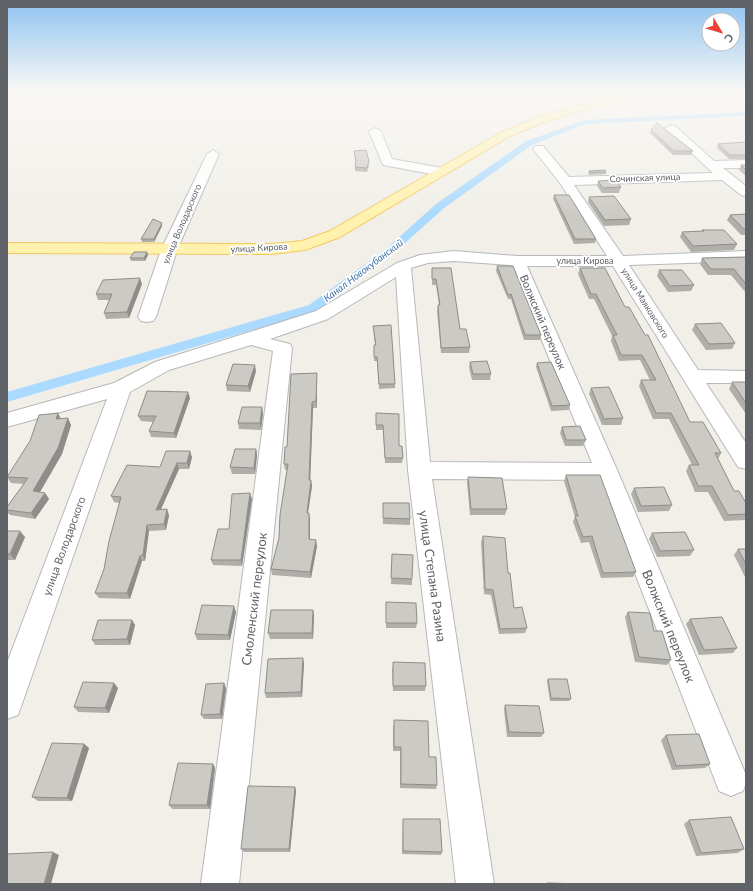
<svg xmlns="http://www.w3.org/2000/svg" width="753" height="891" viewBox="0 0 753 891" font-family="Lato,sans-serif">
<style>
.lines{fill:none;stroke-linecap:round;stroke-linejoin:round}
.canal{fill:#aadaff;fill-rule:evenodd}
.minor-casing{stroke:#b5b8bc;stroke-width:2}
.major-casing{stroke:#f2c960;stroke-width:2}
.minor{fill:#fff;fill-rule:evenodd}
.major{fill:#fff2af;fill-rule:evenodd}
.wall{fill:#afaea9}
.shaded-wall{fill:#8f8d8a}
.building{fill:#cccac5;stroke:#8f8d8a}
.labels{text-anchor:middle;stroke-width:3.5;stroke-linejoin:round;paint-order:stroke}
.far-street-label{font-size:9px;fill:#5f6368;stroke:#fff}
.far-water-label{font-size:10px;font-style:italic;fill:#4174aa;stroke:#fff}
.street-label{font-size:11px;fill:#5f6368;stroke:#fff}
.near-street-label{font-size:13px;fill:#5f6368;stroke:#fff}
</style>
<rect width="100%" height="100%" fill="#f1efe8"/>
<g class="lines">
<!-- canal -->
<path class="canal" d="M746,112V116L586,124L532,145L444,208L394,253L317,311L7,402V392L309,305L386,249L436,204L526,141L585,120Z"/>
<!-- minor casing -->
<g class="minor-casing">
<path id="minor" d="M671,125L675,126L714,161L746,160V168H723L746,186V196L741,195L722,180L574,185L623,256L746,251V261L629,265L698,370L746,371V383H706L746,443V469L738,467L613,266H527L618,472L746,775V783L743,791L731,796L719,791L599,480L432,479L494,884H456L408,470L396,277L328,319L270,339L290,344L292,348L239,884H201L273,351L251,345L169,370L130,392L22,704L18,715L7,719V663L107,399L7,427V413L114,383L155,362L316,311L397,263L420,255L454,251L517,256H607L560,183L533,149L535,146H543L569,177L713,173L667,130L665,128ZM454,261L511,265L592,463L430,462L411,268L428,263Z
M375,128L381,131L392,159L442,168L448,172L442,176L383,165L369,131Z
M213,150L219,154L177,250L156,317L153,321L147,322L141,321L138,317L161,250L207,154Z"/>
</g>
<!-- major casing -->
<g class="major-casing">
<path id="major" d="M625,91H640L638,93L542,123L510,136L340,237L305,250L272,254L7,253V243L272,244L302,241L330,231L502,132L534,119Z"/>
</g>
<!-- minor -->
<use href="#minor" class="minor"/>
<!-- major -->
<use href="#major" class="major"/>
</g>
<!-- wall -->
<path class="wall" d="M651,130L693,151L691,155H673L650,133Z
M746,142V159H729L717,148L718,144Z
M354,151L369,165L367,172L355,171V167L356,163Z
M741,165H746V176L739,170Z
M589,171L606,172V174L589,175L588,173Z
M598,181L621,187L619,193H602L597,186Z
M554,195L596,239L595,243L574,244L553,199Z
M589,197L631,219L629,225L604,226L588,202Z
M746,214V235H741L727,220L730,215Z
M162,226L154,242H142L141,239Z
M702,230L737,244L734,250L691,252L680,237L682,232L702,231Z
M147,252L148,255L145,261H131L130,258Z
M746,257V293L731,275H708L700,264L702,258Z
M497,266L541,335L540,340H524L511,299H508L496,271Z
M432,268L460,329L470,347L469,353H441L437,311L438,305H439L436,285H432Z
M580,268L625,307L690,422L721,453L718,459L734,491L746,503V520L724,521L708,492H695L686,471L689,465H692L669,419H653L639,386L641,380H650L640,360L619,361L611,341L612,336L594,299H589L578,274Z
M659,270L694,285L691,291L668,292L657,276Z
M142,284L129,318L106,319L104,313L109,300H98L96,294Z
M695,324L735,343L732,349L706,350L692,330Z
M373,326L395,384V388L379,389L377,361H374V345H375Z
M470,362L491,374L490,380H472L469,368Z
M537,363L570,405L569,410L551,411L536,367Z
M256,371L250,392L227,391L226,385Z
M317,373V408H313L310,480L312,486L308,513L310,519V540L317,546L311,578L272,575L271,569L279,538L287,470H285L284,464L287,447Z
M732,382H746V414L729,389Z
M591,388L623,418L621,425H602L589,394Z
M190,398L176,438L151,437L149,431L153,422L141,421L138,416Z
M263,413L261,430L239,429L238,423Z
M376,413L403,458L402,463H385L383,430H376Z
M61,419L71,425L62,454L40,492L45,493L49,499L35,519L10,515L7,512V507L24,484L11,483L7,477Z
M562,427L586,440L583,446H565L560,433Z
M256,449L257,455L255,474H232L230,467Z
M192,457L189,469H179L161,509L169,515L166,530L149,531L145,561H142L130,599L99,598L95,593L104,569L120,503L114,502L111,496L160,467Z
M566,475L636,572L633,577L601,578L589,542L581,543L573,522L575,517L564,481Z
M468,477L507,509L505,515H470L467,483Z
M634,488L672,505L669,511L638,512L631,494Z
M252,499L242,566L213,565L211,560L229,529Z
M383,503L410,519V525L383,524Z
M7,531L25,537L15,560H7Z
M652,533L694,550L690,556L657,557L649,539Z
M483,536L508,573L514,608L527,628L525,633L499,634L491,595L484,594L481,542Z
M738,549H746V579L734,555Z
M392,554L412,579V585L391,584Z
M386,602L417,623L416,628H386Z
M313,610L314,616L313,639H270L268,633Z
M236,612L230,640H197L195,634Z
M628,612L654,631L671,660L667,665L635,662L625,617Z
M690,619L737,648L733,653L699,655L686,624Z
M132,620L135,625L130,645H95L92,640Z
M304,663L302,697L266,698L265,693Z
M392,668L426,686L425,691H393Z
M548,679L571,699L569,701H550L547,681Z
M224,683L226,689L222,719H204L201,715Z
M118,688L109,713L78,712L74,707Z
M505,705L544,733L541,737H507L504,710Z
M393,725L429,757L437,785L436,789L400,788V751H393Z
M666,735L710,764L705,768L672,770L661,740Z
M84,744L89,748L72,801H38L32,797Z
M213,764L215,768L210,809H172L169,805Z
M295,787L296,791L290,852H244L241,849Z
M403,819L442,852L441,855L402,854Z
M689,820L744,849L738,853L696,856L684,824Z"/>
<!-- shaded-wall -->
<path class="shaded-wall" d="M162,223V226L154,242V239Z
M147,252L148,255L145,261L144,258Z
M140,278L142,284L129,318L127,312Z
M255,365L256,371L250,392L248,386Z
M317,373V408L316,401Z
M188,392L190,398L176,438L174,433Z
M312,402L313,408L310,486L309,480Z
M262,407L263,413L261,430L260,423Z
M58,413L61,419H56Z
M68,418L71,425L62,454L37,497L33,491Z
M256,449L257,455L255,474L254,468Z
M190,451L192,457L189,469L187,463Z
M177,463L179,469L158,516L156,510Z
M311,480L312,486L307,519V513Z
M45,493L49,499L35,519L31,513Z
M250,493L252,499L242,566L241,560Z
M167,509L169,515L166,530L164,524Z
M309,513L310,519V545L309,539Z
M147,525L149,531L145,561L143,555Z
M20,531L25,537L15,560L10,554Z
M316,540L317,546L311,578L310,572Z
M140,556L142,561L130,599L127,593Z
M234,606L236,612L230,640L228,635Z
M313,610L314,616L313,639L312,633Z
M132,620L135,625L130,645L127,639Z
M303,658L304,663L302,697L301,692Z
M114,683L118,688L109,713L105,708Z
M224,683L226,689L222,719L220,714Z
M84,744L89,748L72,801L67,798Z
M213,764L215,768L210,809L207,805Z
M295,787L296,791L290,852L289,849Z
M53,852L59,855L51,884H44Z"/>
<!-- building -->
<path class="building" d="M657,123L693,151H674L651,130Z
M746,142V155H730L718,144Z
M366,150L369,161L367,168L355,167L356,161L354,151Z
M741,165H746V170Z
M605,170L606,172H590L589,171Z
M615,180L621,187L603,188L598,181Z
M554,195H569L596,239H575Z
M614,196L631,219L605,220L589,197Z
M746,214V229H744L730,215Z
M153,219L162,223L154,239H141Z
M702,230H724L737,244L693,246L682,232L704,231Z
M134,252H147L144,258H130Z
M746,257V284L734,269H711L702,258Z
M497,266H513L541,335H525L511,294L508,295Z
M432,268H451L460,329H466L470,347L441,348L438,305H440L436,279H432Z
M580,268H605L625,307H629L645,335H648L690,422H703L721,453H715L734,491H739L746,503V514L728,515L712,486H698L689,465H699L671,413H656L641,380H656L642,355H621L613,335H617L596,294H591Z
M659,270H682L694,285L670,286Z
M140,278L127,312L104,313L112,294H96L103,280Z
M721,323L735,343L709,344L695,324Z
M391,325L395,384H379L377,357H374V345H376L373,326Z
M487,361L491,374H473L470,362Z
M551,362L570,405L552,406L537,363Z
M233,364L255,365L248,386L226,385Z
M317,373L316,401L312,402L309,480H311L307,513H309V539L316,540L310,572L271,569L279,538L280,515L288,464H284L285,447H287L291,374Z
M732,382H746V403Z
M609,387L623,418L604,419L591,388Z
M147,391L188,392L174,433L149,431L156,416H138Z
M242,407H262L260,423H238Z
M58,413L56,419L68,418L58,448L33,491L45,493L31,513L7,510V507L28,478L7,477L30,441L39,415Z
M376,413L399,414V446H402L403,458H385L383,425H376Z
M580,426L586,440H566L562,427Z
M235,449H256L254,468L230,467Z
M166,451H190L187,463H177L156,510L167,509L164,524L147,525L143,555L140,556L127,593H95L104,569L109,541L121,497L111,496L127,465L160,467Z
M566,475H600L636,572L603,573L592,536L583,537L575,516H578Z
M468,477L502,478L507,509H471Z
M664,487L672,505L641,506L634,488Z
M250,493L241,560H211L218,529H229L232,494Z
M383,503H409L410,519L383,518Z
M7,531H20L10,554H7Z
M685,532L694,550L660,551L652,533Z
M483,536L505,538L508,573H510L514,608L522,607L527,628L500,629L493,590L485,589Z
M738,549H746V564Z
M392,554L413,555L412,579L391,578Z
M386,602L416,603L417,623H386Z
M202,605L234,606L228,635L195,634Z
M271,610H313L312,633H268Z
M628,612L650,613L654,631H662L671,660L639,657Z
M722,617L737,648L704,650L690,619Z
M98,620H132L127,639L92,640Z
M303,658L301,692L265,693L268,659Z
M393,662L425,663L426,686H393Z
M548,679H567L571,699L551,698Z
M83,682L114,683L105,708L74,707Z
M224,683L220,714L201,715L206,684Z
M505,705L539,706L544,733L509,732Z
M394,720L428,721L429,757H436L437,785L401,784V747H394Z
M699,734L710,764L676,766L666,735Z
M52,743L84,744L67,798L32,797Z
M178,763L213,764L207,805H169Z
M248,786L295,787L289,849H241Z
M731,817L744,849L701,853L689,820Z
M403,819H440L442,852L403,851Z
M53,852L44,884H7V854Z
M547,883L586,884H547Z"/>
<!-- sky -->
<linearGradient id="sky" x2="0" y2="1"><stop stop-color="#8fc3f1"/><stop offset="0.42" stop-color="#f9f8f5"/><stop offset="1" stop-color="#f9f8f5" stop-opacity="0"/></linearGradient>
<rect width="753" height="216" fill="url(#sky)"/>
<g class="labels">
<!-- far-street labels -->
<g class="far-street-label">
<text transform="translate(645 178) rotate(-2)" y="3">Сочинская улица</text>
<text transform="translate(182 224) rotate(-67)" y="3">улица Володарского</text>
<text transform="translate(259 248) rotate(-3)" y="3">улица Кирова</text>
<text x="585" y="264">улица Кирова</text>
<text transform="translate(645 303) rotate(58)" y="3">улица Маяковского</text>
</g>
<!-- far-water labels -->
<g class="far-water-label">
<text transform="translate(363 270) rotate(-37)" y="4">Канал Новокубанский</text>
</g>
<!-- street labels -->
<g class="street-label">
<text transform="translate(543 322) rotate(67)" y="4">Волжский переулок</text>
<text transform="translate(64 546) rotate(-70)" y="4">улица Володарского</text>
</g>
<!-- near-street labels -->
<g class="near-street-label">
<text transform="translate(433 576) rotate(82)" y="5">улица Степана Разина</text>
<text transform="translate(254 599) rotate(-83)" y="5">Смоленский переулок</text>
<text transform="translate(669 626) rotate(68)" y="5">Волжский переулок</text>
</g>
</g>
<!-- border -->
<rect width="753" height="891" fill="none" stroke="#5f6368" stroke-width="16"/>
<!-- north arrow -->
<g transform="translate(721 32) rotate(128)"><circle r="19" fill="#ffffff" stroke="#bfc1c3"/>
<path d="M0-3L7 15L0 10L-7 15Z" fill="#ea4335"/>
<text y="-6" font-size="11" font-weight="bold" text-anchor="middle" fill="#5f6368">С</text>
</g>
</svg>
